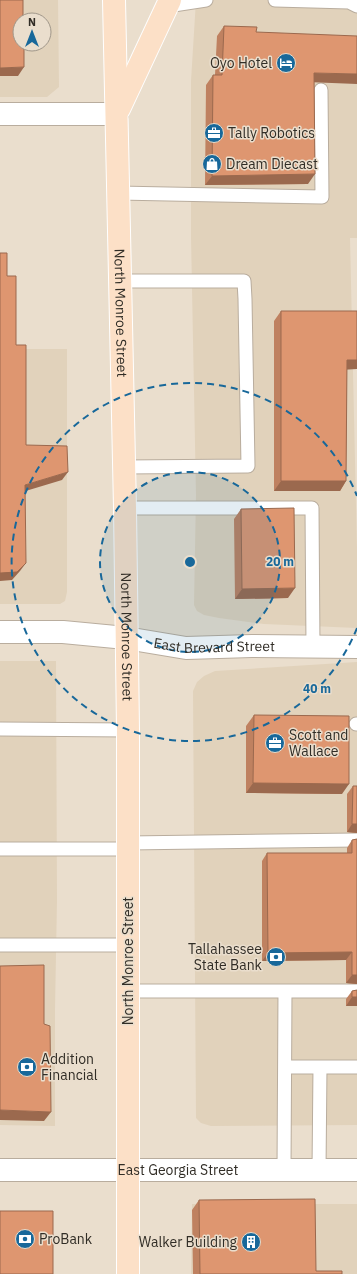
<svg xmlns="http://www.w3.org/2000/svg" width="357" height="1274" viewBox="0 0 357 1274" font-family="'IBM Plex Sans',sans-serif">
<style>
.built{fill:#e1d2bb;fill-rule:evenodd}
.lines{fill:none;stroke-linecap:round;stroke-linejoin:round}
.service-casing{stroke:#b9ad9e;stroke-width:15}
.minor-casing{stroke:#b9ad9e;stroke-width:24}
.tertiary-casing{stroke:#b9ad9e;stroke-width:24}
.primary-casing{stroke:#fff;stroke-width:24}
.service{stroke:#fff;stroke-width:13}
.minor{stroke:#fff;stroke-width:22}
.tertiary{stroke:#fff;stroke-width:22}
.primary{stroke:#fce0c7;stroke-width:22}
.wall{fill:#bf8160}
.shaded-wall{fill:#9b694e}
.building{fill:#de9670;stroke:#9b694e}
.ring{fill:none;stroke:#18689a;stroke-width:2;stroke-dasharray:7 5}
.labels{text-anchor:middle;stroke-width:3;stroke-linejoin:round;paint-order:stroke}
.poi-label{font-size:14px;fill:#312d26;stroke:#eadecd;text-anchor:start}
.street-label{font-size:14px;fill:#312d26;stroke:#eadecd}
.centre{fill:#18689a;stroke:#eadecd;stroke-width:2}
.ring-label{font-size:12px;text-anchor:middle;font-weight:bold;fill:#18689a;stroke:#eadecd;stroke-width:3;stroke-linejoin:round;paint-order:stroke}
</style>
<rect width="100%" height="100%" fill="#eadecd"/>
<!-- built -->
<path class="built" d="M0,0H58L59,87L47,97H0ZM20,20H44V44H20Z
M196,0H357V238H350L357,550V628L264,624L219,618L204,615L197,611L194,605L196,495L191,236V81Z
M0,349H67V592L65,601L60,604H0Z
M0,661H56L57,900L55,1009V1126L0,1125Z
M357,662V1125L211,1126L201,1123L196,1118L193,691L197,682L204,676L215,671Z
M192,1204H357V1274H191Z"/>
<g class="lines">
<!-- service casing -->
<g class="service-casing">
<path id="service" d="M275,0L349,2L357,6
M167,6L206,0
M118,193L322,197L321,90
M120,281H244L245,299L248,466L124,467
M125,508H312L313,647
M356,724H357
M0,729L128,730
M128,843L357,840
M0,849H128
M0,945H128
M128,991H357
M285,1067H357
M284,1170L285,991
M319,1170L320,1067"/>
</g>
<!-- minor casing -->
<g class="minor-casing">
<g id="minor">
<path d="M0,114H117"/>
<path id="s1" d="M126,638L186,648L252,646L357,647"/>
<path id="s2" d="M0,1170H357"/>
</g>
</g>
<!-- tertiary casing -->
<g class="tertiary-casing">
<path id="tertiary" d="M0,632H63L126,638"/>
</g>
<!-- primary casing -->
<g class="primary-casing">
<g id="primary">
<path id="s3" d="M114,0L125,508L128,730V1274"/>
<path d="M119,109L170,0"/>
</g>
</g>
<!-- service -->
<use href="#service" class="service"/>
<!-- minor -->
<use href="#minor" class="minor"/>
<!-- tertiary -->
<use href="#tertiary" class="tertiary"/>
<!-- primary -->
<use href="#primary" class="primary"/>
</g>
<!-- wall -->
<path class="wall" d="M224,26L256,32L314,83L308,184L205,185L206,85L213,75H215L217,36Z
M281,311L347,370L346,481L340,491H274V321Z
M241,509L288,598L235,599L234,519Z
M254,715L342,794L246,793V726Z
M353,786L357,833L347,832V794Z
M357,839V984L346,983V960L262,961V861L267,853H347V848L352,840Z
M357,990V1006H346V999L352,991Z
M199,1200L316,1271L342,1274H193L192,1210Z"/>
<!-- shaded-wall -->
<path class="shaded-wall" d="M24,67L18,76H0V68Z
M314,73L357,74V84L307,82Z
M315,174L308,184L205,185L212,176Z
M347,360H357V369L340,370Z
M68,472L62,480L19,493L25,485Z
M281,481H346L340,491H274Z
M26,563L20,571L12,580L0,581V573Z
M295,588L288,598L235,599L242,589Z
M253,783L349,784L342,794L246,793Z
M352,824H357V833L347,832Z
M352,952L346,960L262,961L268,953Z
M352,975H357V984L346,983Z
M352,997H357V1006H346Z
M0,1110L51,1112L44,1121L0,1120Z"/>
<!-- building -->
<path class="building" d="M0,0H23V20H20V44H24V67L0,68Z
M224,26L257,27L256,32L357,36V74L314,73L315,174L212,176L213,75H222Z
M0,253H7V276H16V345H26V445L67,446L68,472L25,485L26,563L17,572L0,573Z
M281,311H357V360H347L346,481H281Z
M294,508L295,588L242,589L241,509Z
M254,715L349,716V784L253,783Z
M353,786H357V824H352Z
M357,839V975H352V952L268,953L267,853H352V840Z
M44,965V1024L50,1026L51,1112L0,1110V966Z
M357,990V997H352V991Z
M315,1199L316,1271H342V1274H200L199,1200Z
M0,1211H53V1274H0Z"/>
<!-- distance rings -->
<circle cx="190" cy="562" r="90" fill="#18689a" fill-opacity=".12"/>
<g class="ring">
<circle cx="190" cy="562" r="90"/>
<path d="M357 628A179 179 0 1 1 357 496"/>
</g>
<!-- icons -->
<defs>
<g id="hotel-disc" transform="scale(1)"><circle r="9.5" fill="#18689a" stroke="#eadecd"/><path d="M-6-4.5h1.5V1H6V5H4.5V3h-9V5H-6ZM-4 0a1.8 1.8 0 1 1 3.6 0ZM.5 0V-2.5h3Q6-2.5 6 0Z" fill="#fff"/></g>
<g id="office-disc" transform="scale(1)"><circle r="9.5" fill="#18689a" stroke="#eadecd"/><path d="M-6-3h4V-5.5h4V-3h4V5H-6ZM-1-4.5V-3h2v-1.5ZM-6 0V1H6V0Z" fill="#fff"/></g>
<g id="shop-disc" transform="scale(1)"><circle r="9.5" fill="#18689a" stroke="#eadecd"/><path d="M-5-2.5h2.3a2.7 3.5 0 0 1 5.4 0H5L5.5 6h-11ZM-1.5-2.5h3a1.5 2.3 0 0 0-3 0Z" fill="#fff"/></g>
<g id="bank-disc" transform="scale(1)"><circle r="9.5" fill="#18689a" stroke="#eadecd"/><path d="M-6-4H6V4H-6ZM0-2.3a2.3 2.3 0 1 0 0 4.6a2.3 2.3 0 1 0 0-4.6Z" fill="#fff"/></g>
<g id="building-disc" transform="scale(1)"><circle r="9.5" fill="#18689a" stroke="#eadecd"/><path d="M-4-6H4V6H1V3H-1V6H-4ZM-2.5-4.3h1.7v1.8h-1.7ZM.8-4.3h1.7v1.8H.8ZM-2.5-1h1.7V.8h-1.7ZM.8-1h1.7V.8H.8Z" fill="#fff"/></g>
</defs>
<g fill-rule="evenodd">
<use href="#hotel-disc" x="286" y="63"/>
<use href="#office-disc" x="214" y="133"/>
<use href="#shop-disc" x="212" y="164"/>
<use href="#office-disc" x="275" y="743"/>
<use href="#bank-disc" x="276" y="957"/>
<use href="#bank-disc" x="27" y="1067"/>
<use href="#bank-disc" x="25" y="1239"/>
<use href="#building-disc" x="251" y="1242"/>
</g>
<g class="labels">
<!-- poi labels -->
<g class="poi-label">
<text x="272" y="68" text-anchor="end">Oyo Hotel</text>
<text x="228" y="138">Tally Robotics</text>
<text x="226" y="169">Dream Diecast</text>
<text x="289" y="740">Scott and<tspan x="289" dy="16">Wallace</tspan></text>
<text x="262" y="954" text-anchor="end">Tallahassee<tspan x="262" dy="16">State Bank</tspan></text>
<text x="41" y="1064">Addition<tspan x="41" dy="16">Financial</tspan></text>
<text x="39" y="1244">ProBank</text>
<text x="237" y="1247" text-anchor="end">Walker Building</text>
</g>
<!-- street labels -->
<g class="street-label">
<text dy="5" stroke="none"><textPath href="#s3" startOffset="313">North Monroe Street</textPath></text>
<text dy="5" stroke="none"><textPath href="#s3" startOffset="637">North Monroe Street</textPath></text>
<text dy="5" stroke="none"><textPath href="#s1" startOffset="89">East Brevard Street</textPath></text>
<text transform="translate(128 961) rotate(-90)" y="5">North Monroe Street</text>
<text dy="5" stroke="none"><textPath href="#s2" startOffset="178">East Georgia Street</textPath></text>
</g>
</g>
<circle cx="190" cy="562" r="6" class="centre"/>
<g class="ring-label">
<text x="280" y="566">20 m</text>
<text x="317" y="693">40 m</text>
</g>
<!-- north arrow -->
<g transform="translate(32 32)"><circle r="19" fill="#eadecd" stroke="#a0978a"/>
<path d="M0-3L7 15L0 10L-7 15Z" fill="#18689a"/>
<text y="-6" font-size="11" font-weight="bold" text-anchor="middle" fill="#312d26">N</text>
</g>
</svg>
